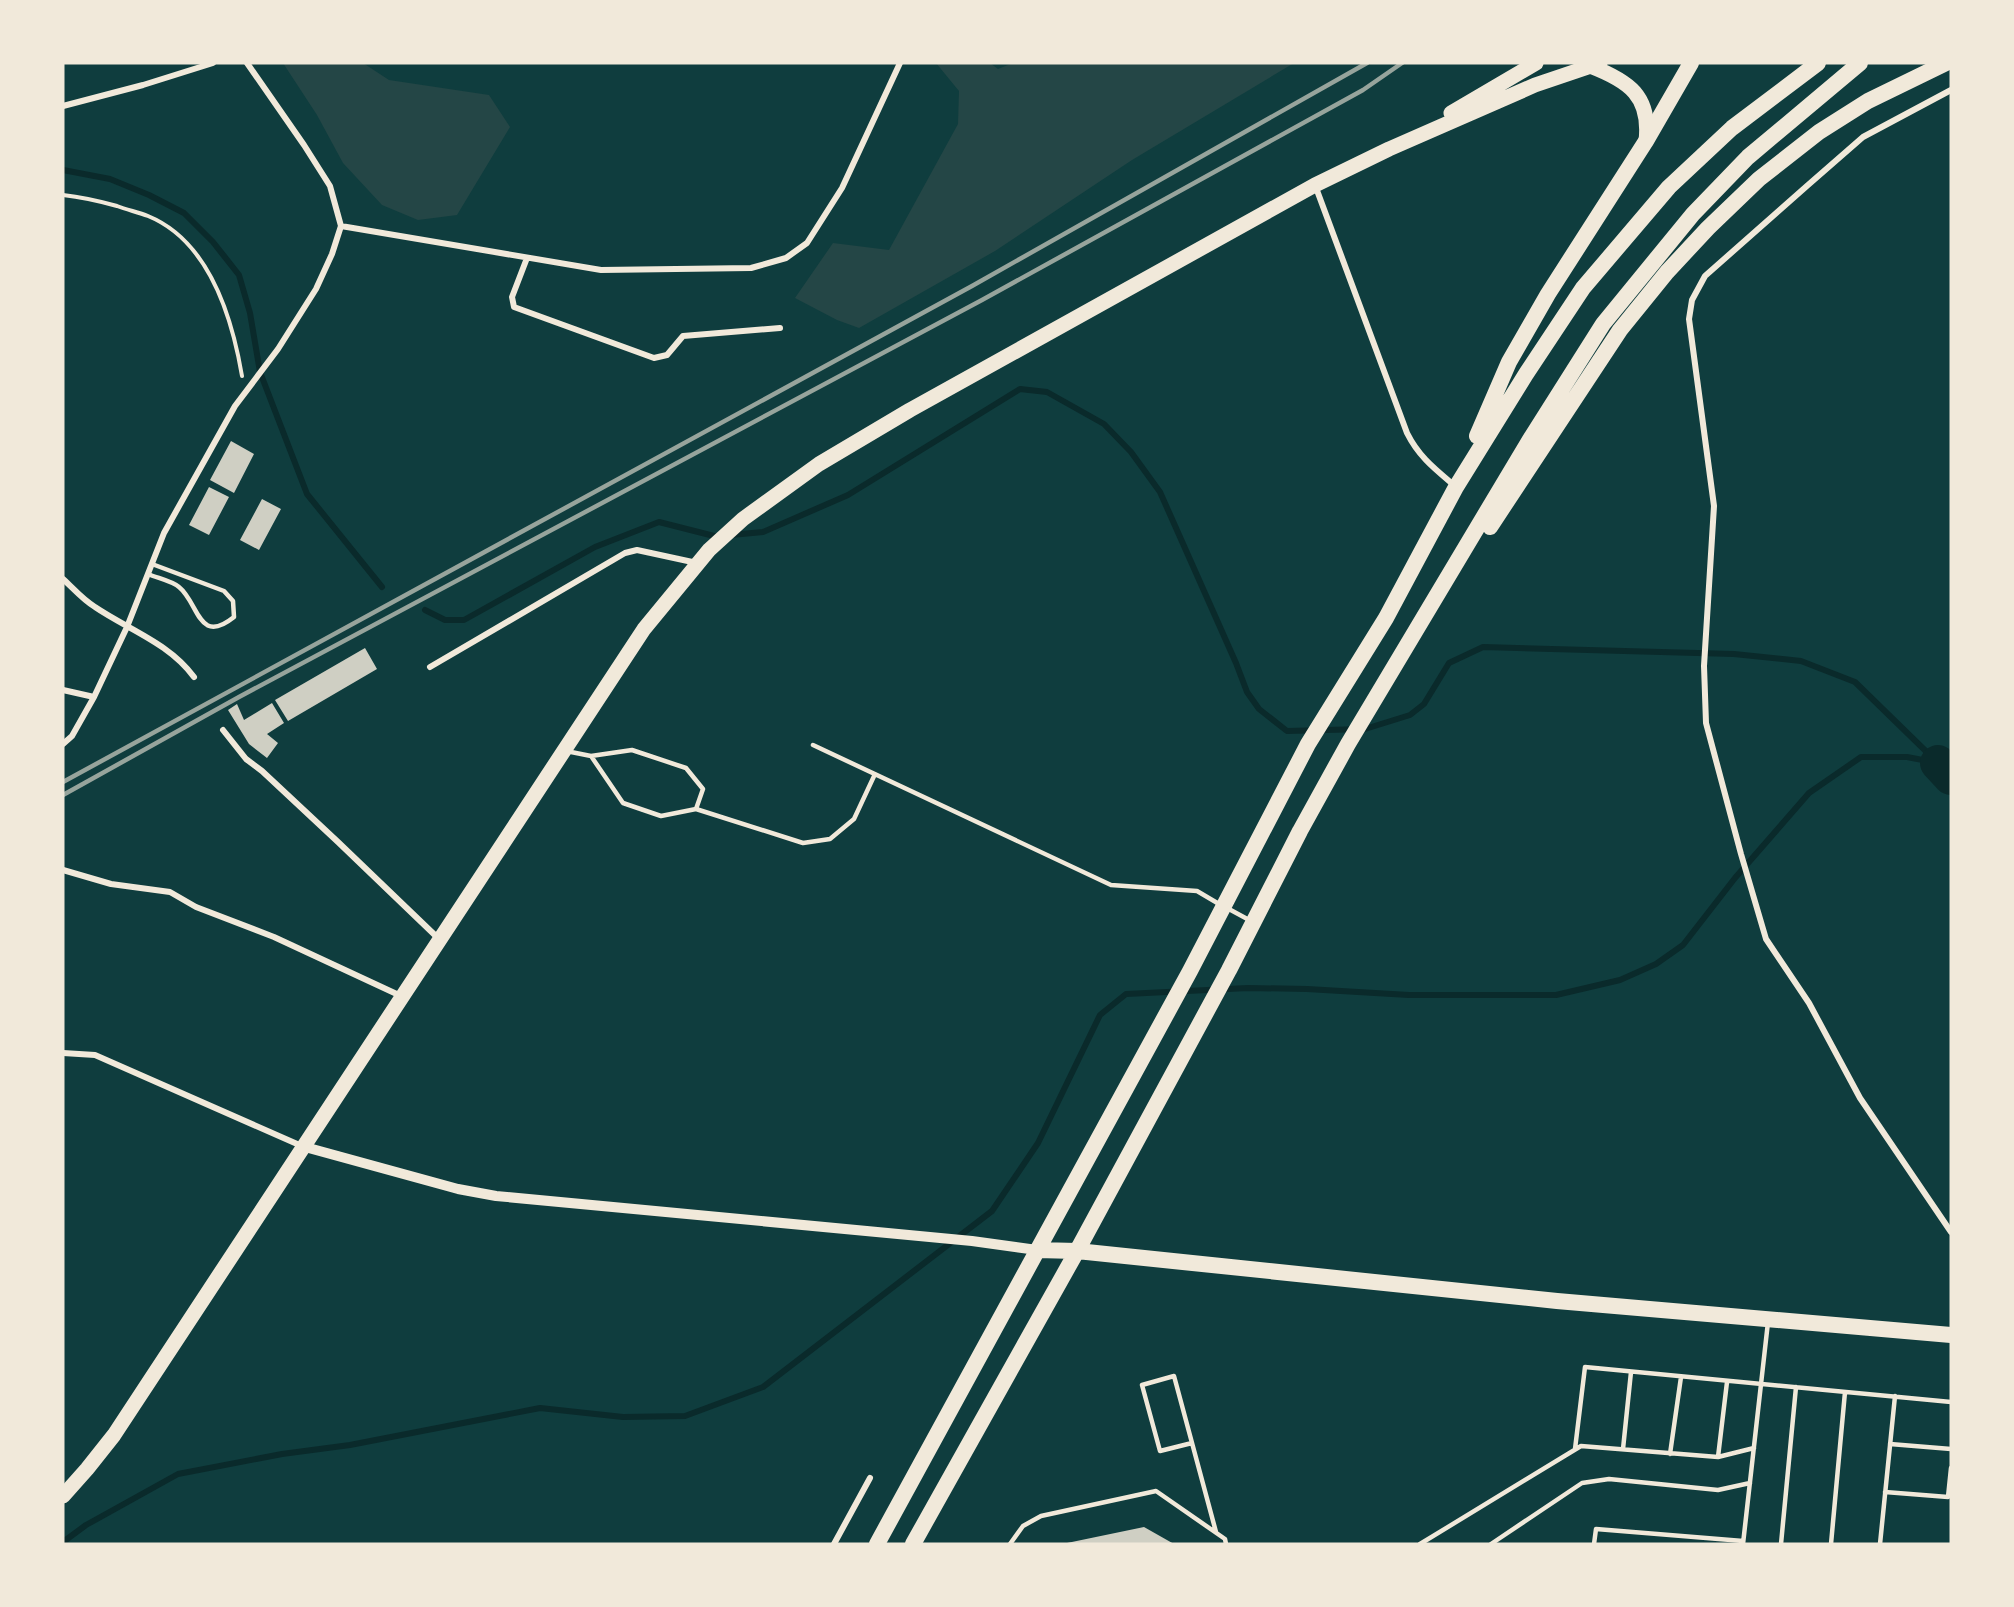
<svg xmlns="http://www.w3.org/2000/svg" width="2014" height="1607" viewBox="0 0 2014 1607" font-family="'PT Sans Narrow',sans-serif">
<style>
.green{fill:#244646}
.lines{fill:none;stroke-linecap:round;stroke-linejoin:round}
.stream{stroke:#0a2a2b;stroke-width:6}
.river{stroke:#0a2a2b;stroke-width:36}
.building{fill:#cfcfc3}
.path{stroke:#f1e9da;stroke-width:4}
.service{stroke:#f1e9da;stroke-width:4.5}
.minor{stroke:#f1e9da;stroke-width:6}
.tertiary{stroke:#f1e9da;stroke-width:10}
.primary{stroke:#f1e9da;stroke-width:15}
.trunk{stroke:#f1e9da;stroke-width:16}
.rail{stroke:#97a49c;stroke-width:4.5}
</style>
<rect width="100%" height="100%" fill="#0f3d3e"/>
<!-- green -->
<path class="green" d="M283,63H363L389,80L489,95L510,127L457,215L418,220L382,205L343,163L317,115Z
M936,63H990L998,69L1013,63H1294L1132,160L995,251L859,328L837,320L795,298L833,243L889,250L958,124L959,91Z"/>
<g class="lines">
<!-- stream -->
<path class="stream" d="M63,170L110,179L149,195L184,213L213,242L239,275L250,313L260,372L307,494L382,587
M731,535L763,532L848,495L1020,389L1047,392L1104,424L1131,452L1160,492L1236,663L1247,692L1259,709L1287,731L1365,729L1410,715L1424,704L1449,663L1483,647L1734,654L1801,661L1855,682L1938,763
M425,610L445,620H464L595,547L659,522L718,537
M63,1542L86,1525L178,1474L282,1454L350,1445L540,1408L623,1417L685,1416L763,1387L992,1211L1038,1143L1100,1015L1126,994L1248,988L1307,989L1409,995H1556L1620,980L1656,964L1683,945L1735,878L1809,793L1861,757H1907L1938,763"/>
<!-- river -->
<path class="river" d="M1938,763L1951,777"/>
</g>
<!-- building -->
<path class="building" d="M231,441L254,454L234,493L210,480Z
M209,487L229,497L209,535L189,525Z
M262,499L281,509L259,550L240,540Z
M365,648L377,669L288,721L275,700Z
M272,703L284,723L267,734L278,743L267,758L249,744L228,710L237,704L244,720Z
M1144,1527L1174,1544H1067V1543Z"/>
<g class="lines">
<!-- path -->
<path class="path" d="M63,195C81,197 99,201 117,206C127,210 138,212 148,216C209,241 232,317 242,376"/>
<!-- service -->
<path class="service" d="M148,574C157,578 172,581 179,587C199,603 198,646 234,617L233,601L224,591L152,564
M813,745L1111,885L1197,891L1219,904
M566,751L591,756L632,750L686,768L703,789L696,809L661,816L623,803L591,756
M696,809L803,843L830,839L854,819L875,774
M1227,908L1251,921
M1192,1443L1160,1451L1142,1385L1174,1376L1216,1532
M1890,1444L1951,1449
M1575,1449L1585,1367L1951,1402
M1623,1449L1631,1372
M1670,1454L1681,1377
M1718,1457L1727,1382
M1885,1492L1948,1497L1951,1468
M1010,1544L1023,1526L1041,1516L1156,1491L1225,1539L1226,1544
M1420,1544L1581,1446L1718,1457L1754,1448
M1491,1544L1582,1483L1609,1479L1718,1490L1750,1483
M1594,1544L1596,1529L1743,1541
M1743,1544L1768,1322
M1781,1544L1796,1387
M1831,1544L1845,1392
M1880,1544L1895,1396"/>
<!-- minor -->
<path class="minor" d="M1951,90L1863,137L1808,185L1705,276L1692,300L1689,319L1714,506L1704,666L1706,723L1741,854L1766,939L1809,1003L1860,1098L1951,1232
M63,106L143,85L213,63
M1315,185L1407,433C1419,457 1435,469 1455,486
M341,226L601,270L751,268L786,258L807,243L842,188L900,63
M527,258L512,297L514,307L654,358L667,355L683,336L780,328
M63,579C73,588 83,600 95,607C129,630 169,643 194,677
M430,667L625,553L637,550L697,563
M63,690L94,697
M223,730L246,759L262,771L338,842L439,939
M63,744L72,736L94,697L127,627L164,533L235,406L278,349L316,289L332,254L341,226L330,186L304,145L247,63
M63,870L111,884L170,892L196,907L274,937L401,996
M63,1053L95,1055L304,1147
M834,1544L870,1478"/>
<!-- tertiary -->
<path class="tertiary" d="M305,1147L458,1189L496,1196L972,1241L1037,1250"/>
<!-- primary -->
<path class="primary" d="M1590,66C1629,81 1651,96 1646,141
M1451,113L1536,63
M63,1496L87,1469L114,1435L644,629L709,550L743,519L819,464L910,410L1315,185L1389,149L1535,85L1600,63"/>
<!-- trunk -->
<path class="trunk" d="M1477,436L1509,362L1548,294L1646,141L1691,63
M1490,527L1620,330L1667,272L1708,228L1759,179L1819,132L1868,101L1946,63
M1037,1250L1077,1251L1557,1301L1951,1335
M877,1544L1190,971L1308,744L1386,618L1456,487L1526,374L1583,288L1669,187L1732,128L1818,63
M913,1544L1077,1251L1229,970L1300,831L1348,744L1529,441L1603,324L1693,214L1748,157L1860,63"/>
<!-- rail -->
<path class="rail" d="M63,782L972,286L1367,63
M63,795L239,697L982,300L1363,90L1402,63"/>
</g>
<!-- border -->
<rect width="2014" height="1607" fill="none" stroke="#f1e9da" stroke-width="129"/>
</svg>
